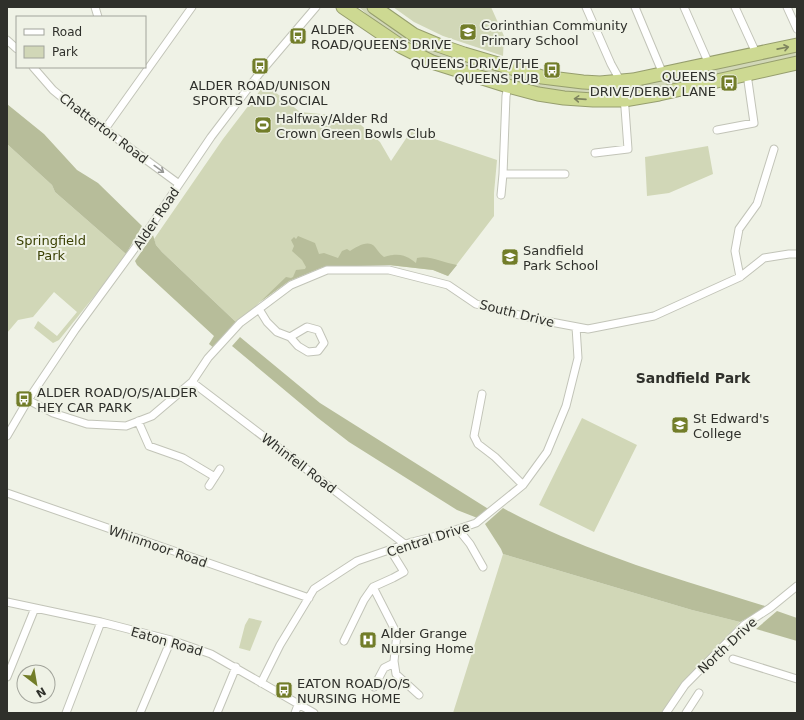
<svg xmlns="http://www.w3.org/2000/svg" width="804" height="720" viewBox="0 0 804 720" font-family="'DejaVu Sans',sans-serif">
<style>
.green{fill:#d1d7b7}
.forest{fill:#b7bd9a}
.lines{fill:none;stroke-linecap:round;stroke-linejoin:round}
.street-casing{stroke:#c2c4b8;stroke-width:9}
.highway-casing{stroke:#969e6e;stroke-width:15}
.street{stroke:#fff;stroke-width:7}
.highway{stroke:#cdd992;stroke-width:13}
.oneway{stroke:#7e845e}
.oneway2{stroke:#979895}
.labels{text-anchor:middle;stroke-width:4;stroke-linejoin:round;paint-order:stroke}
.poi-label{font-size:13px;fill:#2f302b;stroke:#eff2e6;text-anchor:start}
.street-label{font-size:13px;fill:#2f302b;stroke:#eff2e6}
.park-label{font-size:13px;fill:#3b4104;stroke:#eff2e6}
.neighbourhood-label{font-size:14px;font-weight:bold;fill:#2f302b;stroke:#eff2e6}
</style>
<rect width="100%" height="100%" fill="#eff2e6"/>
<!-- green -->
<path class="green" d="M359,7H366L407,36L420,43L612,88L613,96L544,91L434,59L383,29Z
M393,7H491L504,36L503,56L443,36L414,22Z
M797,51V59L631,93L629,85Z
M265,84L300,112L352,117L380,142L391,161L411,131L497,160L494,193V216L448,276L433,270L389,265L323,267L289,281L260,302L238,324L162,252L156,245L154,239L223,139Z
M7,144L52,185L55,192L126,254L104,284L59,340L53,343L34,328L38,321L57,336L77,312L54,292L33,317L18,320L7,333Z
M708,146L713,174L669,193L647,196L645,157Z
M582,418L637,445L594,532L539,505Z
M503,554L692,610L740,622L681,687L664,713H453Z
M249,618L262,621L250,651L239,648L245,625Z"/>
<!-- forest -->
<path class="forest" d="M7,104L44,134L77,170L98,183L142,226L126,254L55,192L52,185L7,144Z
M153,235L156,245L162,252L238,324L215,349L209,344L214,336L137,265L135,261Z
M298,236L315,243L319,254L324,253L338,258L342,251L347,249L350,251C357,247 368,239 375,247C378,251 380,254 384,257C397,253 405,254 416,263L417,258C430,255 443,263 457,265L448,276L433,270L389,265L323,267L289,281L260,302L286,277L291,278L293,277L296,270L305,269L306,267L302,260L292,251L294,246L291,240L294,237L296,239Z
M240,337L320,403L490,510L480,519L457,510L349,442L318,418L232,346Z
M503,508C522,519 541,527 561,536C628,565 698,585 768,607L740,622L692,610L503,554L501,549L485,524Z
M777,611L797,618V641L756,629Z"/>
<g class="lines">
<!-- street casing -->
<g class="street-casing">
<path id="street" d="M95,7L98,17
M586,7L611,64L621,82L625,108L628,149L595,153
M635,7L663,74
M684,7L709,64
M735,7L756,53
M787,7L797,29
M7,40L17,49
M33,67L53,90L70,104L179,184
M508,86L506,96L503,174H565
M105,129L192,7
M717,130L754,123L747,74
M501,195L503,174
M740,277L735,251L739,229L757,204L774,149
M259,309L267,322L277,332L290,337L298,346L308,352L318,351L324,343L318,330L307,327L290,337
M192,382L406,545
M482,394L474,436L478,444L495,457L523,485
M28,400L53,413L87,424L126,426L152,416L192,382L208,358L240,323L291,285L327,270H389L448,285L476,304L535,319L588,329L654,316L740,277L764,258L789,254H797
M138,421L149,446L183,458L215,477
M7,436L28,400L75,330L146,233L211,137L259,74L316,7
M209,486L220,469
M7,493L309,598
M458,529L470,544L483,567
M391,551L404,572L393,578L373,587L397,634L394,661L396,674L419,695
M7,602L101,622L171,640L211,654L314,713
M344,641L364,600L373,587
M733,659L797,679
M7,677L35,608
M261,683L280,645L314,589L357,561L412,542L441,535L476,523L523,485L547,452L566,406L578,358L576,327
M374,687L384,668L394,663
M66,713L101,622
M140,713L171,640
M217,713L236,667
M295,713L298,705
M666,713L685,685L744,625L770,608L797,586
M686,713L699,693"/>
</g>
<!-- highway casing -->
<g class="highway-casing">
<path id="highway" d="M343,7L402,47L432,62L508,86L538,94L564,98L593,100H624L659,94L797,63
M374,7L414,35L438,45L464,54L542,77L583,82L600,83L633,80L797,45"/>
</g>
<!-- street -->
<use href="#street" class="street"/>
<!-- highway -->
<use href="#highway" class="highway"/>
</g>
<!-- one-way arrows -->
<defs><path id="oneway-shaft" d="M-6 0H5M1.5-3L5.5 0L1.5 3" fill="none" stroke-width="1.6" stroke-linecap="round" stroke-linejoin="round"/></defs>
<g class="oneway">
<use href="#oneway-shaft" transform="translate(783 48) rotate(-11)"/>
<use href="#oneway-shaft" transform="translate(580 99) rotate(-176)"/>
</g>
<use class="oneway2" href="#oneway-shaft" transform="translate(159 169) rotate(36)"/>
<!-- icons -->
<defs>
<g id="school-square" transform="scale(0.9)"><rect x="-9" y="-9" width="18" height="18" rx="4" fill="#727d29" stroke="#eff2e6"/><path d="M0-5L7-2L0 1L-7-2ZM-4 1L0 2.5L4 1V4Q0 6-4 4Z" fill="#fff"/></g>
<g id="bus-square" transform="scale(0.9)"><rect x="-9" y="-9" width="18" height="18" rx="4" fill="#727d29" stroke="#eff2e6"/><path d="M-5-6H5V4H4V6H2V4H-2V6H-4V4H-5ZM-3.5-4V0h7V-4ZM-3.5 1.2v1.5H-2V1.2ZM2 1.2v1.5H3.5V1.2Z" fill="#fff"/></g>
<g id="stadium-square" transform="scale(0.9)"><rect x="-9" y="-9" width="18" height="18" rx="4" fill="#727d29" stroke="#eff2e6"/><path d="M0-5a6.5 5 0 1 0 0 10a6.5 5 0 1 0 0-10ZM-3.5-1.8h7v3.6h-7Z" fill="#fff"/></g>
<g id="hospital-square" transform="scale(0.9)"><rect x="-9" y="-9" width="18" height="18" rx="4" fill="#727d29" stroke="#eff2e6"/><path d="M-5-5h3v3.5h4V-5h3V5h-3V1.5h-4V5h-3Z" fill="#fff"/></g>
</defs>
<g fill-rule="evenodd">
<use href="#school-square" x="468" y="32"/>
<use href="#bus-square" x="298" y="36"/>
<use href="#bus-square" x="260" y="66"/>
<use href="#bus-square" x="552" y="70"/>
<use href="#bus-square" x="729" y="83"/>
<use href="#stadium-square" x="263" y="125"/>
<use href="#school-square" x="510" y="257"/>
<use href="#bus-square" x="24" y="399"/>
<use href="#school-square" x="680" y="425"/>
<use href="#hospital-square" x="368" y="640"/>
<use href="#bus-square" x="284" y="690"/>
</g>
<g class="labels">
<!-- poi labels -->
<g class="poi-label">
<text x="481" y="30">Corinthian Community<tspan x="481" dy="15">Primary School</tspan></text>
<text x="311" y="34">ALDER<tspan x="311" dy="15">ROAD/QUEENS DRIVE</tspan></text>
<text x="539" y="68" text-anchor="end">QUEENS DRIVE/THE<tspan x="539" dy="15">QUEENS PUB</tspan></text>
<text x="716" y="81" text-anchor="end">QUEENS<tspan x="716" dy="15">DRIVE/DERBY LANE</tspan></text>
<text x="260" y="90" text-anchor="middle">ALDER ROAD/UNISON<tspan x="260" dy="15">SPORTS AND SOCIAL</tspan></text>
<text x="276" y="123">Halfway/Alder Rd<tspan x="276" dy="15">Crown Green Bowls Club</tspan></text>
<text x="523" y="255">Sandfield<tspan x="523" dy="15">Park School</tspan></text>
<text x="37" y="397">ALDER ROAD/O/S/ALDER<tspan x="37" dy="15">HEY CAR PARK</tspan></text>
<text x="693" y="423">St Edward's<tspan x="693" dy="15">College</tspan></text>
<text x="381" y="638">Alder Grange<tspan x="381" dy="15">Nursing Home</tspan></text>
<text x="297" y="688">EATON ROAD/O/S<tspan x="297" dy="15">NURSING HOME</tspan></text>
</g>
<!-- street labels -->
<g class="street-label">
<text transform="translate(104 128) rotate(37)" y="5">Chatterton Road</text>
<text transform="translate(156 218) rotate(-56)" y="5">Alder Road</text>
<text transform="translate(517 313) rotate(14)" y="5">South Drive</text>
<text transform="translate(299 463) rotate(37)" y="5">Whinfell Road</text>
<text transform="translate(428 539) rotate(-18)" y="5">Central Drive</text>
<text transform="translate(158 546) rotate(19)" y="5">Whinmoor Road</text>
<text transform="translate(167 641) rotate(16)" y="5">Eaton Road</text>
<text transform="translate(727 645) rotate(-43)" y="5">North Drive</text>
</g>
<!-- park labels -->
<g class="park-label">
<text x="51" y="245">Springfield<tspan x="51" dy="15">Park</tspan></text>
</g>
<!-- neighbourhood labels -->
<g class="neighbourhood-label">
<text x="693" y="383">Sandfield Park</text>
</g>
</g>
<!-- border -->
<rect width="804" height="720" fill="none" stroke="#2f302b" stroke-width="16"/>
<!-- legend -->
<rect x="16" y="16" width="130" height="52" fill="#eff2e6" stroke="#a2a49b"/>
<rect x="24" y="29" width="20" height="6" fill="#ffffff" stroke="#a2a49b"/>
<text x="52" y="36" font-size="12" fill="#2f302b">Road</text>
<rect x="24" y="46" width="20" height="12" fill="#d1d7b7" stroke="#a2a49b"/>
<text x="52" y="56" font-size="12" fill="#2f302b">Park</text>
<!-- north arrow -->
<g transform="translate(36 684) rotate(149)"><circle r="19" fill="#eff2e6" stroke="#a2a49b"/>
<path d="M0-3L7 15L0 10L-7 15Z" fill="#727d29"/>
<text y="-6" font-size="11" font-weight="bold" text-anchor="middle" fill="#2f302b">N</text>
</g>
</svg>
